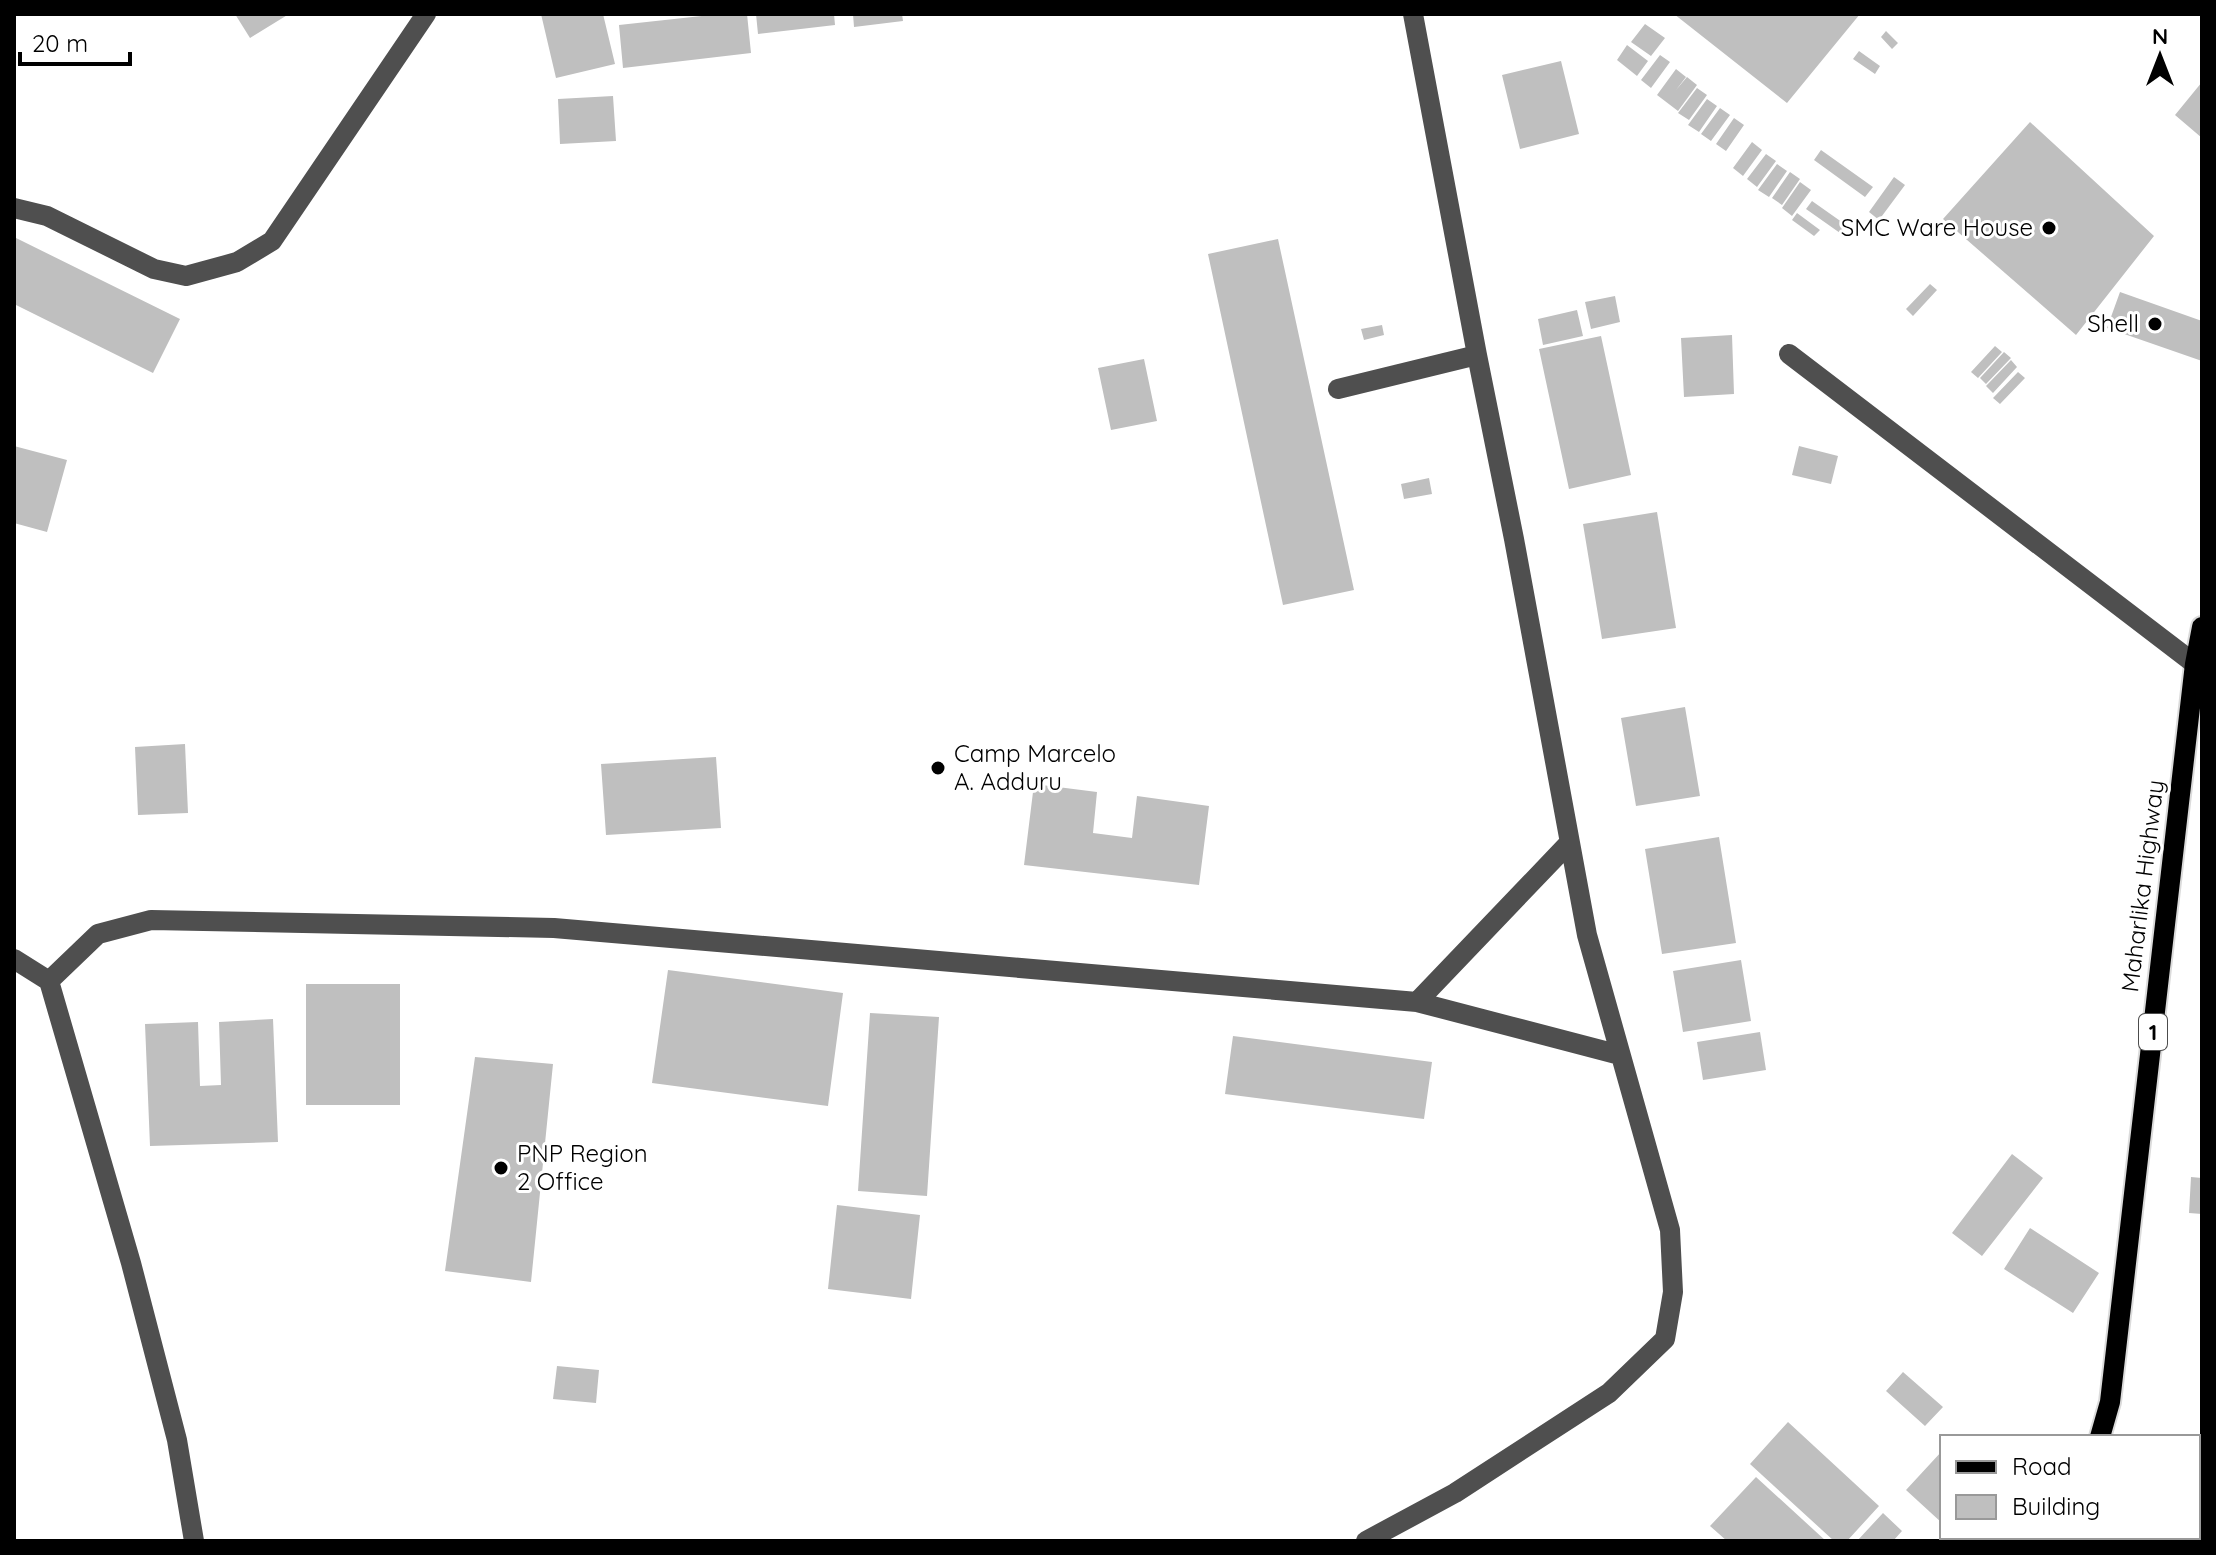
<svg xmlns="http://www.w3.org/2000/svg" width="2216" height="1555" viewBox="0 0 2216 1555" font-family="Quicksand,sans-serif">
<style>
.building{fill:#bfbfbf}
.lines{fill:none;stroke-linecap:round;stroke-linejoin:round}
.major-casing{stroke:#dbdbdb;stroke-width:24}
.minor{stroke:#4f4f4f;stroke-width:20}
.major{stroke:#000;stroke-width:20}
.poi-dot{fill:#000;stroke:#fff;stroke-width:3}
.labels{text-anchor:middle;stroke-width:6;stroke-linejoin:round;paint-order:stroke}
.shield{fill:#fff;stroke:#4c4c4c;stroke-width:2}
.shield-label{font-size:22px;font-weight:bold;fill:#000}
.poi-label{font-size:24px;fill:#000;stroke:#fff;text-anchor:end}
.street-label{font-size:24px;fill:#000;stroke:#fff}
</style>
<rect width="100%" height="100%" fill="#fff"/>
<!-- building -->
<path class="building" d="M235,14H289L250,38Z
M541,14H603L615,64L556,78Z
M720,14H747L751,53L623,68L619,25Z
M756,14H834L835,25L758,34Z
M853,14H902L903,21L854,27Z
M1674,14H1860L1787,103Z
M1645,24L1665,38L1651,56L1631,42Z
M1886,31L1898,43L1892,49L1881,37Z
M1627,45L1648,61L1637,76L1617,60Z
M1859,51L1880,66L1875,74L1853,59Z
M1660,55L1670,62L1651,88L1641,80Z
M1561,61L1579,134L1520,149L1502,75Z
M1676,69L1686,77L1676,90L1687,77L1697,85L1678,111L1657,95Z
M2202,82V138L2175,115Z
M1697,88L1707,95L1689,120L1678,113Z
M613,96L616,141L560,144L558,99Z
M1707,99L1717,106L1699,132L1688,125Z
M1720,108L1730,115L1711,141L1701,134Z
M1734,118L1744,125L1726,151L1716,144Z
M2030,122L2154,236L2076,335L1943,219Z
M1752,142L1762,150L1743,176L1733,168Z
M1821,150L1873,187L1865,197L1814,160Z
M1766,154L1776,161L1757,187L1747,179Z
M1777,164L1787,171L1769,197L1758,190Z
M1790,172L1800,179L1782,205L1772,198Z
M1894,177L1905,185L1879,220L1869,212Z
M1800,182L1811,190L1792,216L1782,208Z
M1812,201L1846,225L1840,233L1806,209Z
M1797,213L1820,230L1814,236L1792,220Z
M14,237L180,319L153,373L14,304Z
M1278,239L1354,590L1283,605L1208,254Z
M1930,284L1937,290L1913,316L1906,309Z
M2120,292L2202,321V361L2107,328Z
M1615,296L1620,322L1591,329L1585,302Z
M1577,310L1583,336L1543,345L1538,319Z
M1382,325L1384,335L1364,340L1361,329Z
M1732,335L1734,394L1684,397L1681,338Z
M1601,336L1631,475L1569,489L1539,349Z
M1995,346L2002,352L1978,378L1971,372Z
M2004,352L2011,358L1986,384L1980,378Z
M1144,359L1157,421L1111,430L1098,368Z
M2011,360L2017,367L1993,393L1986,386Z
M2018,372L2025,378L2000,404L1993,398Z
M14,446L67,460L47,532L14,523Z
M1799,446L1838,456L1831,484L1792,475Z
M1429,478L1432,494L1404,499L1401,484Z
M1657,512L1676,628L1602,639L1583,524Z
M1685,707L1700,796L1636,806L1621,718Z
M185,744L188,813L138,815L135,747Z
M716,757L721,828L606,835L601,764Z
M1034,784L1097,792L1093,833L1132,838L1137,796L1209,806L1199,885L1024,865Z
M1719,837L1736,943L1662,954L1645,849Z
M1741,960L1751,1021L1683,1032L1673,971Z
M668,970L843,993L828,1106L652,1083Z
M306,984H400V1105H306Z
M870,1013L939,1017L927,1196L858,1191Z
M273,1019L278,1142L150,1146L145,1024L198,1022L200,1086L221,1085L219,1022Z
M1760,1032L1766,1070L1703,1080L1697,1042Z
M1233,1036L1432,1062L1424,1119L1225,1094Z
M475,1057L553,1064L531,1282L445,1271Z
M2012,1154L2043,1178L1982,1256L1952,1233Z
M2191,1177L2202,1178V1214L2189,1213Z
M837,1205L920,1215L911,1299L828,1289Z
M2030,1228L2099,1273L2073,1313L2004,1269Z
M557,1366L599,1370L596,1403L553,1399Z
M1903,1372L1943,1407L1925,1426L1886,1391Z
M1788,1422L1879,1506L1847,1541H1834L1750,1464Z
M1942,1451V1523L1906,1490Z
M1756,1477L1826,1541H1727L1710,1526Z
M1883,1513L1902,1531L1893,1541H1857Z
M1957,1537H2008L2004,1541H1961Z"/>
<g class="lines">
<!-- major casing -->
<g class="major-casing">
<path id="major" d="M2100,1437L2110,1402L2195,664L2202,627
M2071,1541L2072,1537"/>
</g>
<!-- minor -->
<path class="minor" d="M1413,14L1477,355
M14,208L47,216L154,269L186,276L237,262L272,241L426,14
M1789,354L2195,664
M1338,389L1477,355L1514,539L1587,935L1670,1230L1673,1292L1665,1339L1609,1393L1455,1493L1366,1541
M14,959L49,981L131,1263L177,1440L194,1541
M49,981L98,934L151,920L554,928L1417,1002L1620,1055
M1417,1002L1570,842"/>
<!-- major -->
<use href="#major" class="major"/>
</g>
<!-- markers -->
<g class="poi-dot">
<circle cx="2049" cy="228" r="8"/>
<circle cx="2155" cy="324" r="8"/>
<circle cx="938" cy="768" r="8"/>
<circle cx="501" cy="1168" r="8"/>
</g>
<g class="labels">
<!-- shield labels -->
<rect class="shield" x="2139" y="1014" width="28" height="36" rx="6"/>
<g class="shield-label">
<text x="2153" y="1040">1</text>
</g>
<!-- poi labels -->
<g class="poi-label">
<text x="2033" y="236">SMC Ware House</text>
<text x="2139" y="332">Shell</text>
<text x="954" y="762" text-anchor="start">Camp Marcelo<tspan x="954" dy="28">A. Adduru</tspan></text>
<text x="517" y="1162" text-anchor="start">PNP Region<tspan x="517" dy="28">2 Office</tspan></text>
</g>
<!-- street labels -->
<g class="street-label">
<text transform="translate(2143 886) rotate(-83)" y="8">Maharlika Highway</text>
</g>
</g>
<!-- border -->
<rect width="2216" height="1555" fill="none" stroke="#000000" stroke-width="32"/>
<!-- legend -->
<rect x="1940" y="1435" width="260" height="104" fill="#ffffff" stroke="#999999" stroke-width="2"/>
<rect x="1956" y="1461" width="40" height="12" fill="#000000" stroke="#999999" stroke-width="2"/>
<text x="2012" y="1475" font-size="24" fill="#000000">Road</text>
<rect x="1956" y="1495" width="40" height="24" fill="#bfbfbf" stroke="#999999" stroke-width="2"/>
<text x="2012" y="1515" font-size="24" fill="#000000">Building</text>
<!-- north arrow -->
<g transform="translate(2160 56)" stroke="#ffffff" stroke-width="6" paint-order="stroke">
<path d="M0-6L14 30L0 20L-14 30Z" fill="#000000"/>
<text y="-12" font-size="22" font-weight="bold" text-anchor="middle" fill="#000000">N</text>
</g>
<!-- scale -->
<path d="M20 52v12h110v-12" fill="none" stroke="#000000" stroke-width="4"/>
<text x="32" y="52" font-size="24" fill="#000000" stroke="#ffffff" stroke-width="6" paint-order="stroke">20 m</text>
</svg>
